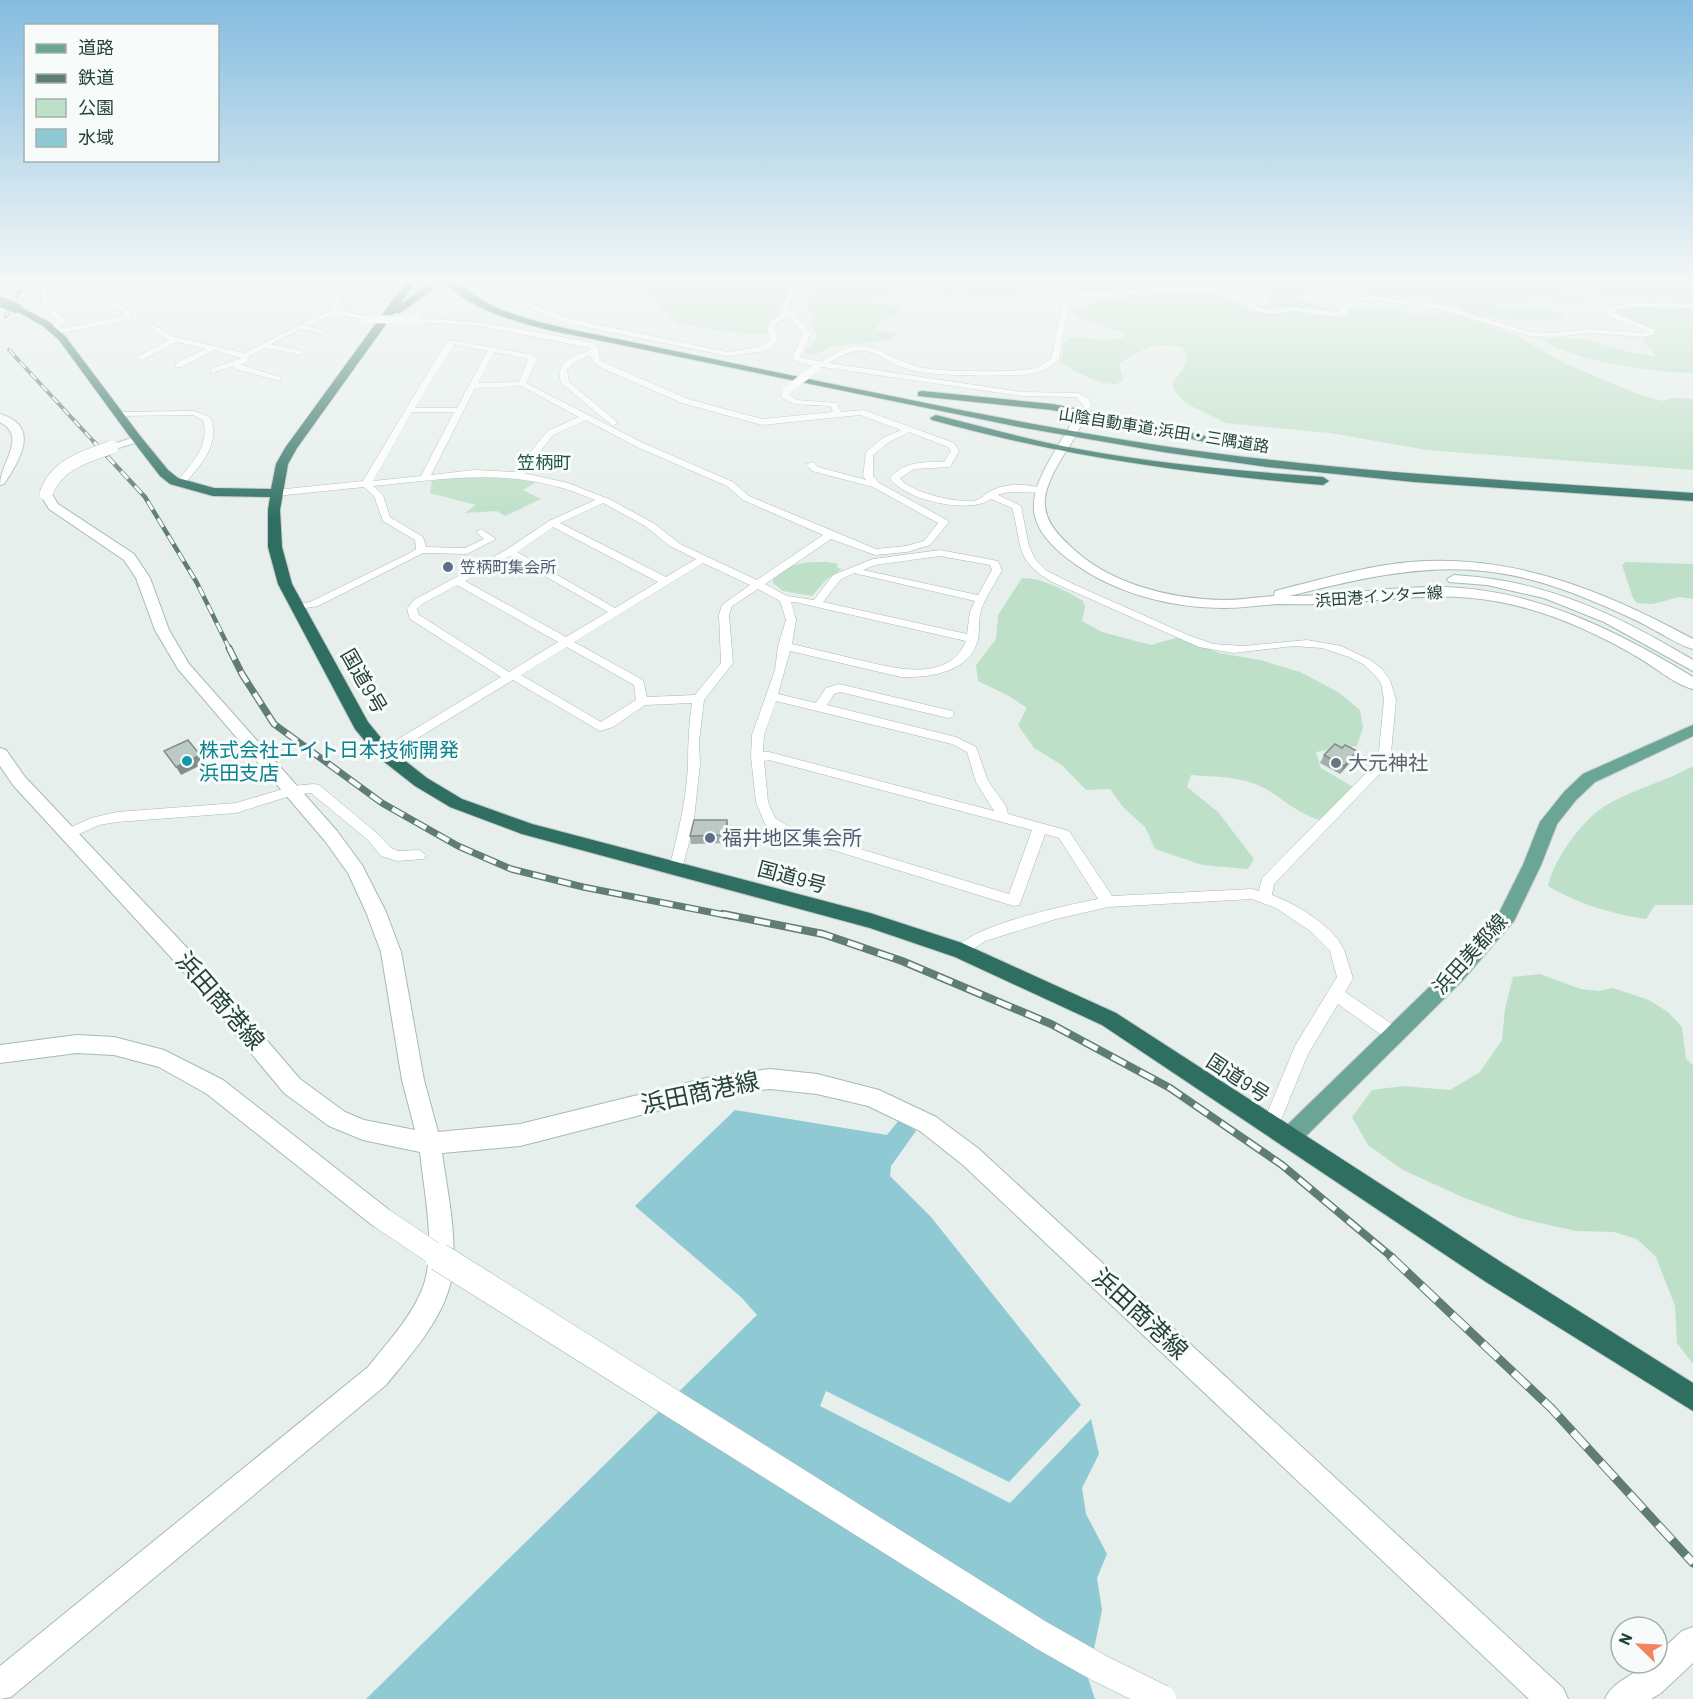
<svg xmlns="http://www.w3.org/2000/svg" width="1693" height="1699" viewBox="0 0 1693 1699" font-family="Barlow,'Noto Sans JP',sans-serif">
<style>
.green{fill:#bfe0c8}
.water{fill:#8ec9d4}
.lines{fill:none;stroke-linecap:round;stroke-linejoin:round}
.highway-tunnel{stroke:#bfccc8;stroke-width:10;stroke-dasharray:10 5;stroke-linecap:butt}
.street-casing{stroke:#a8b8b2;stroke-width:1}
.secondary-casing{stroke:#a4bbb3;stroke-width:2}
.primary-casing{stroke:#c2cac8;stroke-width:2}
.highway-casing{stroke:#c2cac8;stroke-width:2}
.street{fill:#fff;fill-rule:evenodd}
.secondary{fill:#fff;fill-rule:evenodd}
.primary{fill:#6aa596;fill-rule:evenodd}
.highway{fill:#2f6f62;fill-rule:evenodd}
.rail-far4-casing{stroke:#5f7d75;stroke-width:4}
.rail-far3-casing{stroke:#5f7d75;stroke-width:4.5}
.rail-far2-casing{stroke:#5f7d75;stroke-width:7}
.rail-far1-casing{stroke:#5f7d75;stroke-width:8}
.rail-casing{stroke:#5f7d75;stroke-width:9}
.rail-far4{stroke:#f7fbf9;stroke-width:2;stroke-dasharray:8;stroke-linecap:butt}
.rail-far3{stroke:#f7fbf9;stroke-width:3;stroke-dasharray:10;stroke-linecap:butt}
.rail-far2{stroke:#f7fbf9;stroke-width:4.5;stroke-dasharray:13;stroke-linecap:butt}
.rail-far1{stroke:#f7fbf9;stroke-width:5;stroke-dasharray:16;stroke-linecap:butt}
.rail{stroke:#f7fbf9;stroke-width:7;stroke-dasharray:21;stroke-linecap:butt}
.street-bridge-casing{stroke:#a8b8b2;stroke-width:8;stroke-linecap:butt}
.secondary-bridge-far2-casing{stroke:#a4bbb3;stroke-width:14;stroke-linecap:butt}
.secondary-bridge-far1-casing{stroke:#a4bbb3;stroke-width:23;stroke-linecap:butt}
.secondary-bridge-casing{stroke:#a4bbb3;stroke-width:29;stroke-linecap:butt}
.highway-bridge-casing{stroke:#c2cac8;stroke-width:10;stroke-linecap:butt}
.street-bridge{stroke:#fff;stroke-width:8}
.secondary-bridge-far2{stroke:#fff;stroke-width:13}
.secondary-bridge-far1{stroke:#fff;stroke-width:22}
.secondary-bridge{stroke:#fff;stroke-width:28}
.highway-bridge{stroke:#2f6f62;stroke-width:10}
.wall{fill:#a1aea9}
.shaded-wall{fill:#838d89}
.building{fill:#bbcac4;stroke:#838d89;stroke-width:1.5}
.service-dot{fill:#5c6f8a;stroke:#f7fbf9;stroke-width:2}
.culture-dot{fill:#0f9aa8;stroke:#f7fbf9;stroke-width:2}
.worship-dot{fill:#6b7280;stroke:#f7fbf9;stroke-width:2}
.labels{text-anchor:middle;stroke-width:6;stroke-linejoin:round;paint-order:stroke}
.far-street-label{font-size:16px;fill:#24423a;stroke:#f7fbf9}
.far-service-label{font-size:16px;fill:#4e5e75;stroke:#f7fbf9;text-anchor:start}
.far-quarter-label{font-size:18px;fill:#1f5548;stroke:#f7fbf9}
.street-label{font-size:20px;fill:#24423a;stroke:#f7fbf9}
.culture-label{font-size:20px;fill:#0d838f;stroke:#f7fbf9;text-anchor:start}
.worship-label{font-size:20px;fill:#5b616d;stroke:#f7fbf9;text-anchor:start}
.service-label{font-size:20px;fill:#4e5e75;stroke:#f7fbf9;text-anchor:start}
.near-street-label{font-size:24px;fill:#24423a;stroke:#f7fbf9}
</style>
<rect width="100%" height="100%" fill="#e6efeb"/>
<!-- green -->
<path class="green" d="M555,282H802L782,300L776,309L780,314L768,329L770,333L766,335L721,331L677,323L651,296L635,290L622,286L589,289Z
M831,282H888L886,286L898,292L896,293L861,299L870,304L901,306L903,308C895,319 882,319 874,329L897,334C878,347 852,341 831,347C821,351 815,358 804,352L816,340V333L811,325L816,315L808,307L807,300L819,287Z
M931,282H1052L1055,292C1040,293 1030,282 1016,286L1019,295L973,298L969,291C945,288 949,307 931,282Z
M1070,282H1095L1110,287L1142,286L1155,288C1139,291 1090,298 1077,289C1076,289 1070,283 1070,282Z
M1270,282H1693V302L1668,296L1656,299L1557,291L1556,293L1570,297L1588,298L1591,301C1560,300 1528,295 1497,304V306C1519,317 1544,304 1564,315V318C1539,324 1500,321 1475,314C1459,308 1444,300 1427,297L1315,291L1303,294L1299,299L1325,309L1322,312L1287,307L1262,309L1260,307L1269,304L1271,300L1265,292L1270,289Z
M1196,291L1228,297L1251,311L1268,313L1292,309L1337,318L1342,317L1347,310L1367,307L1434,316L1441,315L1444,311L1449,312L1517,336L1566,364L1638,394L1662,401L1673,398L1693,399V470L1427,450L1330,433L1226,423L1187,404L1175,392L1172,382C1182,373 1192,360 1182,347C1150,341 1146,349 1119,363L1123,380L1117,384C1098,385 1076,372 1060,362L1063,355V344L1071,337L1110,340L1125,337V333L1076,316L1075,311L1100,299Z
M1624,306L1693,308V373C1661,373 1567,360 1543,340L1545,338L1584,339L1628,352L1656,356L1642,340V336L1653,333L1614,312Z
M486,475L540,480L523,490L541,499L505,516L497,511L465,513L476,505L430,493L432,480Z
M827,562L838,564L837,568L842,569L826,580L812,596L783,591L773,583V579C789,562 805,562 827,562Z
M1626,562L1693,564V599L1680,597L1652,604L1637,603L1633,598L1622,565Z
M1022,578C1044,578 1064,590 1083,601L1085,607L1082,621L1102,632L1151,645L1179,637L1219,653L1260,660L1300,672L1338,692L1360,710L1363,727L1357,746L1316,752L1321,768L1353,787L1320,820C1296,813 1284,799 1264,788C1242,776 1214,777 1191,775L1187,787L1218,812L1254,859L1248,869L1202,865L1155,849L1145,827L1123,807L1110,789L1086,790L1062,765L1034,748L1018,725L1027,708L1009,696L978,681L976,665L996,639L998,615Z
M1693,766V905H1655L1646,919C1612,914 1578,904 1548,886C1554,859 1583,818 1608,804C1635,789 1666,781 1693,766Z
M1540,974L1581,989L1599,991L1613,988L1649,1000L1668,1012L1682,1027L1686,1059L1693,1065V1364L1677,1343L1675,1306L1656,1257L1637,1239L1614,1232L1576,1231L1519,1218L1467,1199L1403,1170L1368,1145L1352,1117L1372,1090L1403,1086L1450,1090L1480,1072L1502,1040L1505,1009L1513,977Z"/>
<!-- water -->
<path class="water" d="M735,1110L887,1135L899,1120L916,1131L891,1166L890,1176L931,1217L1081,1405L1009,1482L826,1391L820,1406L1010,1503L1091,1419L1099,1454L1082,1488L1086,1514L1107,1554L1097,1578L1102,1610L1088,1678L1095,1699H366L757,1315L741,1297L635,1206Z"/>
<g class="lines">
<!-- highway-tunnel -->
<path class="highway-tunnel" d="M430,288L438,282"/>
<!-- street casing -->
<g class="street-casing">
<path id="street" d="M41,282H47L48,304L65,320L58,329L120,317L124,313L110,303L113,297L144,283L149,284L116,301L132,312L130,318L125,321L56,334L49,331L57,320L42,304Z
M348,282H355L337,305L338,310L369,317V321L335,313L306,326L324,330V334L300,329L271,344L302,351V355L265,348L249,356L248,361L241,365L280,377V381L235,369L234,366L211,373V369L241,358L214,350L182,367H176V363L206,349L177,342L142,360L135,358L169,340L152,329V325H155L171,336L244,353L331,310L330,305Z
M800,282H807L792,297L788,306L811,333L801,355L800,357L821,362C867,332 871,351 915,366C932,372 1017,373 1035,368C1041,366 1046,362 1051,359L1062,306L1075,293L1064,282H1071L1081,291L1088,293L1203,285L1228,291L1261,308L1274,310L1296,307L1339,312L1345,303L1351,298L1374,296L1440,305L1530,332L1554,333L1589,329L1643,333L1648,331L1609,317L1606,313L1608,307L1632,303L1693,304V308L1632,307L1614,310L1615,313L1656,330L1653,335L1643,337L1589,333L1554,337L1529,336L1439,309L1374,300L1355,301L1345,316L1333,317L1296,311L1274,314L1259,312L1224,294L1203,289L1088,297L1080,295L1068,307L1059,360C1054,364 1046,370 1039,372C1018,378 937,376 914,371C876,362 872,335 829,363L1022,392L1078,393L1088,398L1092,406L1083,414L1079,412L1084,406L1076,397L1022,396L823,367L819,368C811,364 800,365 792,358L803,333L789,316L776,324L775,330L779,336L774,345L765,351L728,356L566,323L494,294L486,286L491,285L498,292L571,319L728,352L760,347L768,342L771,336L767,330L770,321L785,312L781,306L787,295Z
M413,318L480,322L590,342L598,347L600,360L610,365L688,399L762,419L833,412L831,407L828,406C811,404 793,408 780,395L787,388L791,390L788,394L797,400L837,403L841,412L864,410L954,443L959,451L950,467L914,469L900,478C908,492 957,503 973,501C980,500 984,495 989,492C1006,482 1025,484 1043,488L1045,490C1036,496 1014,488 998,495L1021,506L1029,546L1035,559L1047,571L1073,584L1188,635L1213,644L1243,646L1307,640L1341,646L1370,660L1382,669L1390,680L1396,700L1390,763L1274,884L1272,895C1294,903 1331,925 1342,946C1347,955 1349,968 1353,978L1345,992L1399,1029L1401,1034L1399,1039L1393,1041L1387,1039L1338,1004L1308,1054L1276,1132L1270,1134L1264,1132L1262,1126L1295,1046L1337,977L1330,951L1310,931L1276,908L1252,899L1108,907L1056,919L985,941L962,957L957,955L955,951C968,925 1069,905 1098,899L1059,838L1045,834L1021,901L1019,905L1014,906L781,834L765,824L756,802L751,757L752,735L775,670L778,646L786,620L780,601L758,589L732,606L729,615L733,663L704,700L699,741L700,764L693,828L681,872H671L669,868C678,834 687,798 688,763C688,743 689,723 692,703L645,705L613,727L600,731L513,680L388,756H380L378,753L380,750L501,677L410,619L407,609L414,600L506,550L549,521L595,500C517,466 455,478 373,486L383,495L390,517L423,537L426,547L465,548L484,539L476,532L481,529L496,539L467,554L423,553L318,606L293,610V606L310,602L408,554L416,549L415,540L383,521L374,496L364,487L276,496L271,493L276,490L363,481L445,344L450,340L534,355L537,360L526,383L643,443L733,482L749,496L876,549L906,546L924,541L938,523L873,487L812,471L806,464L813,462L818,467L866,480L863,476L866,452L883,438L901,430L860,415L762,425L682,403L604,369L594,363L590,355L573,363L567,370L569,382L616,421L617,423L613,426L561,383C555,362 573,356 590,350V348L480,326L416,322H413ZM454,344L487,351L457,408H415ZM494,352L528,359L519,382L478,383ZM521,386L579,417L547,431L515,472L474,470L431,475L475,388ZM412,412H454L421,476L373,481ZM586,420L637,447L727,486L743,500L823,535L757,580L680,544L655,524L611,500L568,483L523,473L553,435ZM909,432L948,447L951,451L944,462C924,462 904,461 890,478C904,500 969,515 991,499L1012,508C1023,545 1013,559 1052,582L1199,647L1233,653L1294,646L1322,648L1349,657L1363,664L1374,674L1381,683L1384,700L1378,761L1262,878L1259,891L1252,889L1112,896L1069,831L1008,814L1006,806L988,781L976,747L956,737L827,705L834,694L840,692L948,718L952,717L954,714L952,711L839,684L826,688L816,703L778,694L790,651L901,677C930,678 971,672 978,639C980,630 978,620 981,611C985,597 995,584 1002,570L998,561L940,550L873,559L833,575L814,600L787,596L765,584L831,539L875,555L907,552L930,545L949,522L947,520L879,483L873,476V455L889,442ZM603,503L645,526L670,546L696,559L666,577L560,523ZM553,527L658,582L615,608L517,552ZM510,556L608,612L566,637L465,581ZM940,556L990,565L992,570L978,595L863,570L875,565ZM703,563L750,585L722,605L719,615L721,663L695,695L647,697L643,680L574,642ZM854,573L975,601L970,612L967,634L823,602L841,579ZM457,585L558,642L509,672L419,615L417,609L422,604ZM791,602H795L966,641C948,685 890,667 855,659C834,654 813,649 792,644L796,620ZM567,647L634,685L636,700L601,722L521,675ZM776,701L952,744L967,752L976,782L994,811L769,752H763L764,735ZM769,760L1032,830L1009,894L791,828L775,818L768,802L764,761Z
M194,411L210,417C221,442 202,464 186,482L183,483L178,480C193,462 210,445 203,420L193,415L118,416L114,414L118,412Z
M314,784L319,785L378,834L391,848L398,851L419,850L426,855L424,859L397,861L381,856L368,840L311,793L293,795L236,813L117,822L99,825L68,839L61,834L63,831L91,818L117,812L236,803L293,786Z"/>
</g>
<!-- secondary casing -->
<g class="secondary-casing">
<path id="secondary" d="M1083,409L1088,412L1078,431L1074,432L1070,431L1068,429L1079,410Z
M0,414C41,426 20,460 4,484L0,485C0,463 28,437 0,422Z
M1069,434L1075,437C1064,455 1048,477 1045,498C1043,518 1055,532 1069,545C1108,584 1170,599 1224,600C1241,600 1258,597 1274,596L1275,591C1319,580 1364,566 1410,562C1512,553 1605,591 1693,639V649C1680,646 1668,637 1656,631C1635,619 1612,609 1590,600C1477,552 1403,568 1289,596C1340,596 1390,586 1439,587C1532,588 1616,630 1693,677V689C1673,684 1653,665 1634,655C1592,631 1547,611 1500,602C1447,592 1399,598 1346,603C1324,605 1301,604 1278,604C1260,605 1242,608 1224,608C1171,608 1113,593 1071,561C1013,518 1033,488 1063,437Z
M137,436L141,437V441L112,450L106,447Z
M46,490L50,491L58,504L134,554L150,578L169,630L189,664L337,831L362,865L386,912L401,952L424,1080L438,1132L520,1124L711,1077L770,1069L817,1074L879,1090L936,1117L979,1149L1563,1688L1568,1699H1529L963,1165L920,1131L868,1106L817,1094L770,1089L711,1097L520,1146L442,1153C447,1189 456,1230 453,1267C450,1312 413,1352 386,1385L11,1697L0,1699V1666L368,1367C387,1343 409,1320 421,1292C438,1254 424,1193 420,1152L363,1140L329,1126L284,1093L177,964L13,785L0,766V748L6,750L25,777L191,952L300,1079L345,1112L364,1120L415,1130L402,1080L381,952L366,912L348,873L325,841L178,669L155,630L136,578L124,560L49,509L40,494Z
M1454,575C1545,580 1616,614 1693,660V671L1604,622L1544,598L1487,585L1449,582L1447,579Z
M77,1035L114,1037L164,1050L223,1080L388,1209L392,1217L388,1225L380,1229L372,1225L207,1094L159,1067L114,1055L77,1053L0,1063V1045Z
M1693,1627V1663L1661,1693L1651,1699H1605C1613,1681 1633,1676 1648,1663H1657V1654L1682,1631Z"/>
</g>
<!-- primary casing -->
<g class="primary-casing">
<path id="primary" d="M1693,725V736L1595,782L1576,800L1557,824L1541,865L1514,921L1462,981L1297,1145L1289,1149L1281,1145L1278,1138L1281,1131L1448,969L1500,911L1523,865L1540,822L1564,792L1583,774Z"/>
</g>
<!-- highway casing -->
<g class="highway-casing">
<path id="highway" d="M406,282H414L400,305L427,286L435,288L400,313H394L297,448L288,464L280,510L282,547L292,584L368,722L390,749L427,778L462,799L532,824L870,913L962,943L1116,1013L1504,1264L1693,1383V1411L1486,1282L1102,1025L955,957L870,928L522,834L450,807L415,786L378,757L355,729L278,584L268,547V510L270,497L213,496L170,484L160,476L133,441L59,340L43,326L11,308L19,306L49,322L65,336L141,437L168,470L178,478L214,488L271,489L276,464L285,448Z
M445,282C462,282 478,300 495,307C518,317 543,323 568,329C766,369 964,415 1163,446C1339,472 1516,481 1693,493V501L1414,482L1267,467L1163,452L1019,427L549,330C513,321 471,310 445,282Z
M922,391L1052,404L1119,416L1252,447L1258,450L1252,453L1119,422L1052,410L918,396V392Z
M936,415C983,427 1030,440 1078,449C1159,464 1241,471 1323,477L1329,481L1323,485C1190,474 1061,456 932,420L930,418Z"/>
</g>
<!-- street -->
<use href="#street" class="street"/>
<!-- secondary -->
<use href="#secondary" class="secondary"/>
<!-- primary -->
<use href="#primary" class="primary"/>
<!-- highway -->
<use href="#highway" class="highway"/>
<!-- rail-far4 casing -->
<g class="rail-far4-casing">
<path id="rail-far4" d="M6,316L16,296L27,282
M9,350L95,443"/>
</g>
<!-- rail-far3 casing -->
<g class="rail-far3-casing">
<path id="rail-far3" d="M94,442L145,497L197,583L230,650"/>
</g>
<!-- rail-far2 casing -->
<g class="rail-far2-casing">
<path id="rail-far2" d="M229,648L242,674L274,724L382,803L458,846L511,869L583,887L730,916"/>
</g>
<!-- rail-far1 casing -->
<g class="rail-far1-casing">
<path id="rail-far1" d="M723,914L823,934L902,961L1051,1024L1170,1088L1282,1165L1393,1258"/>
</g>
<!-- rail casing -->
<g class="rail-casing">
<path id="rail" d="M1391,1257L1551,1408L1693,1563"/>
</g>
<!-- rail-far4 -->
<use href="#rail-far4" class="rail-far4"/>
<!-- rail-far3 -->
<use href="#rail-far3" class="rail-far3"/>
<!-- rail-far2 -->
<use href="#rail-far2" class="rail-far2"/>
<!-- rail-far1 -->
<use href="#rail-far1" class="rail-far1"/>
<!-- rail -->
<use href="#rail" class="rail"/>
<!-- street-bridge casing -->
<g class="street-bridge-casing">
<path id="street-bridge" d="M366,319L416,320
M787,390L816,368"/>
</g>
<!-- secondary-bridge-far2 casing -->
<g class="secondary-bridge-far2-casing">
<path id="secondary-bridge-far2" d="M46,494C55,465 86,456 112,447"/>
</g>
<!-- secondary-bridge-far1 casing -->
<g class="secondary-bridge-far1-casing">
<path id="secondary-bridge-far1" d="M380,1217L441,1258"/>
</g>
<!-- secondary-bridge casing -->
<g class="secondary-bridge-casing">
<path id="secondary-bridge" d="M439,1257L1041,1635L1099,1668L1162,1699"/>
</g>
<!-- highway-bridge casing -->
<g class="highway-bridge-casing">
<path id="highway-bridge" d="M1,302L16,308"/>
</g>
<!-- street-bridge -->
<use href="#street-bridge" class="street-bridge"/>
<!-- secondary-bridge-far2 -->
<use href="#secondary-bridge-far2" class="secondary-bridge-far2"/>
<!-- secondary-bridge-far1 -->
<use href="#secondary-bridge-far1" class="secondary-bridge-far1"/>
<!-- secondary-bridge -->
<use href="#secondary-bridge" class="secondary-bridge"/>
<!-- highway-bridge -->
<use href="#highway-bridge" class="highway-bridge"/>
</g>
<!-- wall -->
<path class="wall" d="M1342,748L1357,751L1353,759L1340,774L1320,763L1324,755Z
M727,820L728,828L727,843L691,844L690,836Z"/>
<!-- shaded-wall -->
<path class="shaded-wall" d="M1357,751L1353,759L1340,774L1344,766Z
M200,755L205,763L181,775L176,767Z
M727,820L728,828L727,843L726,835Z"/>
<!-- building -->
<path class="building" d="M188,740L200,755L176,767L164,751Z
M1335,744L1342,748L1345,745L1357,751L1344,766L1324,755Z
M694,820H727L726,835L690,836Z"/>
<!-- sky -->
<linearGradient id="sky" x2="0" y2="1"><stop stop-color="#84bce0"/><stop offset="0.54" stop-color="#f4f8f6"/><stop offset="1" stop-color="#f4f8f6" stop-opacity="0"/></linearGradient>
<rect width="1693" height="520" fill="url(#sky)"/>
<!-- markers -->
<g class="service-dot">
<circle cx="448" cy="567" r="6"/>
<circle cx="710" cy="838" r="6"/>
</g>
<circle class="culture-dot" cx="187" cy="761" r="6"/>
<circle class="worship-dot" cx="1336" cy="763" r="6"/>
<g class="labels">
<!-- far-street labels -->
<g class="far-street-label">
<text transform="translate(1164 430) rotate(9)" y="6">山陰自動車道;浜田・三隅道路</text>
<text transform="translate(1379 596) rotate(-4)" y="6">浜田港インター線</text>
</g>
<!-- far-service labels -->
<g class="far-service-label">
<text x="460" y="573">笠柄町集会所</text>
</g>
<!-- far-quarter labels -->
<g class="far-quarter-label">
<text x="544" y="469">笠柄町</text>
</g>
<!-- street labels -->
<g class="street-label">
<text transform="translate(364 681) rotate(60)" y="7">国道9号</text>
<text transform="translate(792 877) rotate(15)" y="7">国道9号</text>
<text transform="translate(1470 954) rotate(-48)" y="7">浜田美都線</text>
<text transform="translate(1238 1078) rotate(33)" y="7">国道9号</text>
</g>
<!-- culture labels -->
<g class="culture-label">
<text x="199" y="757">株式会社エイト日本技術開発<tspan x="199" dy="23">浜田支店</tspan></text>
</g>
<!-- worship labels -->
<g class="worship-label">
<text x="1348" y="770">大元神社</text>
</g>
<!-- service labels -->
<g class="service-label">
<text x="722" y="845">福井地区集会所</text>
</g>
<!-- near-street labels -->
<g class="near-street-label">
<text transform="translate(220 1001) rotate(49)" y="8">浜田商港線</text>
<text transform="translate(700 1093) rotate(-12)" y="8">浜田商港線</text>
<text transform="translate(1140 1314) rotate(43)" y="8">浜田商港線</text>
</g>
</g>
<!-- legend -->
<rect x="24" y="24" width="195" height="138" fill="#f7fbf9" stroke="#a3b1ad" stroke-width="1.5"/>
<rect x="36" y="44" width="30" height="9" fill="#6aa596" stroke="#a3b1ad" stroke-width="1.5"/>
<text x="78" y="54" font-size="18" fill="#24423a">道路</text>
<rect x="36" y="74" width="30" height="9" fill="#5f7d75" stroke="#a3b1ad" stroke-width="1.5"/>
<text x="78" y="84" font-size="18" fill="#24423a">鉄道</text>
<rect x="36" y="99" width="30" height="18" fill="#bfe0c8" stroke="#a3b1ad" stroke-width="1.5"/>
<text x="78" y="114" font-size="18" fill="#24423a">公園</text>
<rect x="36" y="129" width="30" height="18" fill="#8ec9d4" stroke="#a3b1ad" stroke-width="1.5"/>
<text x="78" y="144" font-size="18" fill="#24423a">水域</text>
<!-- north arrow -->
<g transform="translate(1639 1645) rotate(294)"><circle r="28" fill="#f7fbf9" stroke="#a3b1ad" stroke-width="1.5"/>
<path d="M0-4.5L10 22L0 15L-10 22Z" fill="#f4845f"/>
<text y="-9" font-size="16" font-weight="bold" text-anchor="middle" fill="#24423a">N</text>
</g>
</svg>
